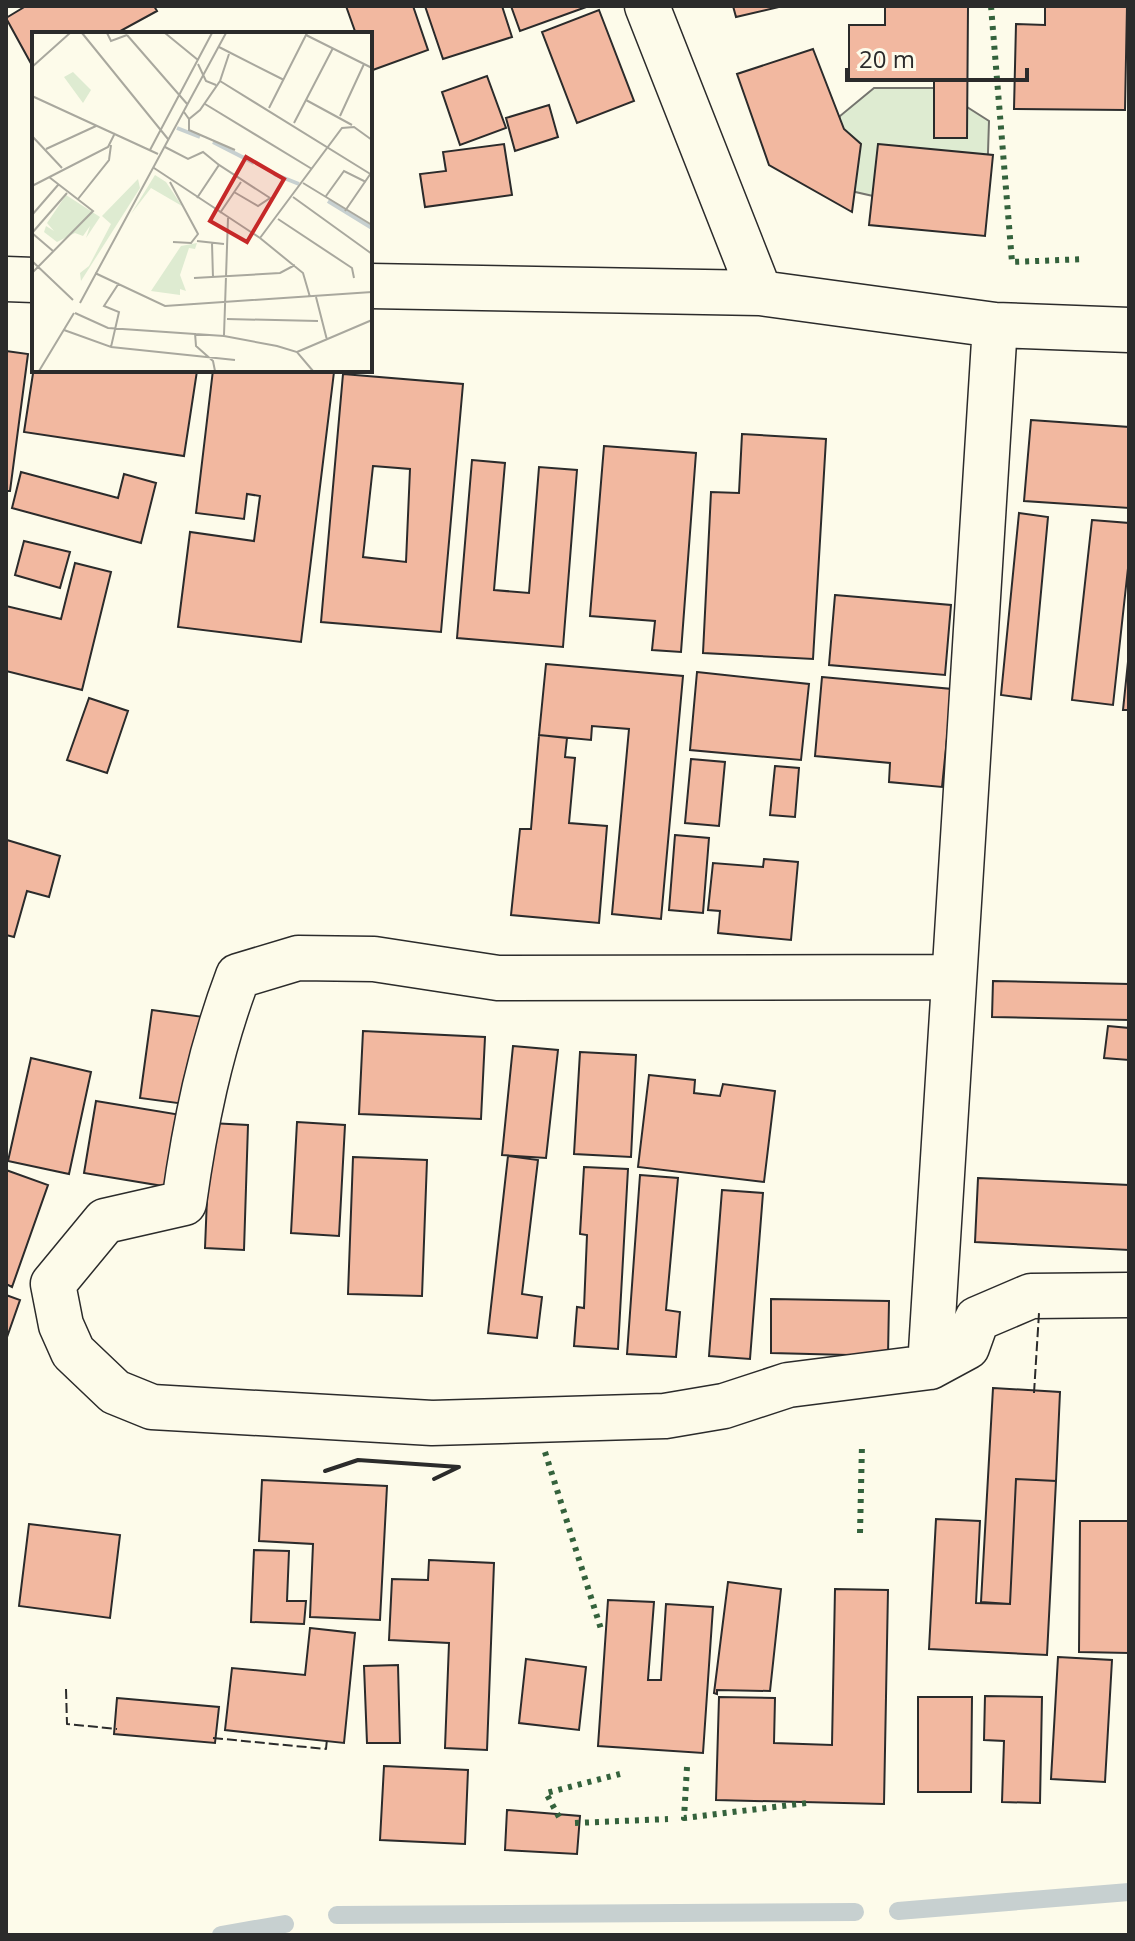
<svg xmlns="http://www.w3.org/2000/svg" width="1135" height="1941" viewBox="0 0 1135 1941" font-family="'Open Sans',sans-serif">
<style>
.green{fill:#deebd1;stroke:#74746e;stroke-width:2}
.lines{fill:none;stroke-linecap:round;stroke-linejoin:round}
.stream{stroke:#c7d0d0;stroke-width:18}
.building{fill:#f2b8a0;stroke:#2b2b2b;stroke-width:2;fill-rule:evenodd}
.minor-casing{stroke:#2b2b2b;stroke-width:47}
.minor{stroke:#fdfbea;stroke-width:44}
.hedge{stroke:#34623c;stroke-width:6;stroke-dasharray:4 6;stroke-linecap:butt}
.fence{stroke:#2b2b2b;stroke-width:2;stroke-dasharray:10 4;stroke-linecap:butt}
.wall{stroke:#2b2b2b;stroke-width:4}
.inset-river{fill:none;stroke:#c7d0d0;stroke-width:4}
.inset-road{fill:none;stroke:#a9a89e;stroke-width:2}
.view{fill:#c62828;fill-opacity:0.15;stroke:#c62828;stroke-width:4}
.inset-edge{fill:none;stroke:#2b2b2b;stroke-width:4}
</style>
<rect width="100%" height="100%" fill="#fdfbea"/>
<!-- green -->
<path class="green" d="M874,88H937L989,121L987,183L917,206L851,191L819,164L840,116Z"/>
<g class="lines">
<!-- stream -->
<path class="stream" d="M898,1911L1129,1892
M337,1915L855,1912
M221,1935L285,1924"/>
</g>
<!-- building -->
<path class="building" d="M26,6H154L157,11L115,34H34V69L6,18Z
M346,6H413L428,50L370,71V34H356Z
M425,6H502L512,37L443,59Z
M511,6H589L520,31Z
M733,6H783L736,17Z
M885,6H968L967,138H934V79H849V25H885Z
M1045,6H1127L1125,110L1014,109L1016,24L1045,25Z
M599,10L634,101L577,123L542,32Z
M813,49L844,129L861,144L852,212L769,165L737,74Z
M487,76L506,128L460,145L442,92Z
M549,105L558,137L515,151L506,118Z
M504,144L512,195L425,207L420,174L446,171L443,152Z
M878,144L993,155L985,236L869,225Z
M6,351L28,354L10,491H6Z
M34,367V370L197,371L184,456L24,432Z
M213,370L334,372L301,642L178,627L190,532L254,541L260,496L247,494L244,519L196,513Z
M343,374L463,384L441,632L321,622ZM373,466L410,469L406,562L363,557Z
M1031,420L1129,427V508L1024,501Z
M742,434L826,439L813,659L703,653L711,492L739,493Z
M604,446L696,453L681,652L652,650L655,621L590,616Z
M472,460L505,463L494,590L529,593L539,467L577,470L563,647L457,638Z
M21,472L118,498L124,474L156,483L141,543L12,508Z
M1019,513L1048,517L1031,699L1001,695Z
M1092,520L1129,523V559L1113,705L1072,700Z
M24,541L70,552L60,588L15,575Z
M75,563L111,572L82,690L6,671V606L61,619Z
M835,595L951,605L945,675L829,665Z
M1129,652V710H1123Z
M546,664L683,676L661,919L612,914L629,729L592,726L591,740L539,735Z
M697,672L809,684L801,760L690,750Z
M822,677L952,689L942,787L889,782L890,763L815,756Z
M89,698L128,711L107,773L67,760Z
M539,735L567,738L565,757L575,758L569,823L607,826L599,923L511,915L520,829H531Z
M691,759L725,762L719,826L685,823Z
M775,766L799,768L795,817L770,815Z
M675,835L709,838L703,913L669,910Z
M7,840L60,856L49,897L27,891L14,937L6,935Z
M764,859L798,862L791,940L718,933L720,911L708,910L713,863L763,867Z
M993,981L1129,984V1020L992,1017Z
M152,1010L204,1017L192,1105L140,1098Z
M1108,1026L1129,1028V1060L1104,1058Z
M363,1031L485,1037L481,1119L359,1114Z
M513,1046L558,1050L546,1158L502,1155Z
M580,1052L636,1055L631,1157L574,1154Z
M31,1058L91,1072L69,1174L8,1161Z
M649,1075L695,1080L694,1093L720,1096L723,1084L775,1091L764,1182L638,1167Z
M96,1101L181,1115L169,1187L84,1173Z
M297,1122L345,1125L339,1236L291,1233Z
M210,1123L248,1125L244,1250L205,1248Z
M508,1156L538,1160L522,1294L542,1297L537,1338L488,1333Z
M353,1157L427,1160L422,1296L348,1294Z
M584,1167L628,1169L618,1349L574,1346L577,1307L584,1308L587,1235L580,1234Z
M6,1170L48,1185L12,1287L6,1284Z
M640,1175L678,1178L666,1310L680,1312L676,1357L627,1354Z
M978,1178L1129,1185V1250L975,1242Z
M722,1190L763,1193L750,1359L709,1356Z
M6,1295L20,1300L6,1340Z
M771,1299L889,1301L888,1356L771,1353Z
M993,1388L1060,1392L1056,1481L1016,1479L1010,1604L981,1602Z
M1016,1479L1056,1481L1047,1655L929,1649L936,1519L980,1521L976,1603L1010,1604Z
M262,1480L387,1486L380,1620L310,1617L313,1544L259,1541Z
M1080,1521H1129V1653L1079,1652Z
M29,1524L120,1535L110,1618L19,1606Z
M254,1550L289,1551L287,1601H306L304,1624L251,1622Z
M429,1560L494,1563L487,1750L445,1748L449,1643L389,1640L392,1579L428,1580Z
M728,1582L781,1589L770,1691L717,1690V1694L714,1693Z
M835,1589L888,1590L884,1804L716,1800L719,1697L775,1698L774,1743L832,1745Z
M608,1600L654,1602L648,1680H661L666,1604L713,1607L703,1753L598,1746Z
M310,1628L355,1633L344,1743L225,1730L232,1668L305,1675Z
M1058,1657L1112,1660L1105,1782L1051,1779Z
M526,1659L586,1667L579,1730L519,1723Z
M398,1665L400,1743H367L364,1666Z
M985,1696L1042,1697L1040,1803L1002,1802L1004,1741L984,1740Z
M918,1697H972L971,1792H918Z
M117,1698L219,1707L215,1743L114,1734Z
M384,1766L468,1770L465,1844L380,1840Z
M507,1810L580,1816L577,1854L505,1850Z"/>
<g class="lines">
<!-- minor casing -->
<g class="minor-casing">
<path id="minor" d="M647,6L760,293
M6,279L34,280
M370,286L760,293L995,325L1129,330
M953,977L498,978L374,959L298,958L238,976C210,1050 195,1124 184,1203L105,1221L53,1284L61,1325L73,1352L115,1392L152,1407L432,1423L665,1416L724,1406L788,1385L930,1367L967,1347L977,1319L1031,1296L1129,1295
M930,1367L995,325"/>
</g>
<!-- minor -->
<use href="#minor" class="minor"/>
<!-- hedge -->
<path class="hedge" d="M991,6L1012,262L1085,259
M545,1452L601,1629
M860,1533L862,1444
M687,1767L684,1818L807,1803
M559,1817L546,1793L620,1774
M575,1823L668,1819"/>
<!-- fence -->
<path class="fence" d="M1034,1393L1039,1313
M66,1689L67,1724L117,1729
M213,1738L326,1749L327,1739"/>
<!-- wall -->
<path class="wall" d="M325,1471L358,1460L459,1467L434,1479"/>
</g>
<!-- overview -->
<g transform="translate(32 32)">
<rect width="340" height="340" fill="#fdfbea"/>
<path d="M41,40L59,58L51,71L32,45ZM123,143L134,150L150,174L119,156L99,182ZM106,147L108,156L49,249L48,241L57,234L79,192L70,184ZM34,163L68,185L54,206L58,194L51,204L43,201L25,210L12,200L14,194L22,199L15,191ZM165,211L163,217L157,216L148,243L154,259L148,257V263L119,259L149,214Z" fill="#deebd1"/>
<path class="inset-river" d="M145,96L168,105M181,110L222,131M242,142L267,152M296,169L340,196"/>
<path class="inset-road" d="M50,1L136,107M75,1L79,9L95,3M133,1L166,28M95,3L156,73M274,3L340,36M187,15L252,48M166,32L174,49L184,53M0,35L38,1M188,49L340,143M0,64L126,122M274,68L320,93M173,72L280,137M237,76L275,1M152,80L157,87L168,78L188,49L197,22M308,84L332,32M157,87V98L203,118M262,91L301,16M0,104L30,136M133,115L156,127L171,120L187,133M14,117L64,94M118,118L180,1M122,136L228,206L310,96L322,95L340,108M138,150L166,202L159,211L141,210M271,151L340,193M0,154L76,115L83,101M294,164L312,139L334,150M261,165L340,222M165,166L187,133L238,166L226,174L202,160M46,167L77,128L79,113M313,179L339,141M188,181L209,150M0,183L26,153M246,187L320,236L322,246M0,201L35,161M0,201L21,219M228,206L271,241L278,265M165,209L192,212M180,211L181,246M0,229L41,268M0,241L61,179L17,145M63,241L133,274L340,260M162,246L248,241L263,233M284,265L295,308M48,271L194,1M43,281L76,296L192,304L245,314L265,320L281,339M195,287L286,289M32,298L79,315L87,280L72,274L87,251M163,301L164,314L181,329L183,339M192,303L196,186M79,315L203,328M265,320L340,288M7,339L42,281"/>
<path class="view" d="M214,125L252,147L215,210L178,189Z"/>
<rect width="340" height="340" class="inset-edge"/>
</g>
<!-- border -->
<rect width="1135" height="1941" fill="none" stroke="#2b2b2b" stroke-width="16"/>
<!-- scale -->
<path d="M847 68v12h180v-12" fill="none" stroke="#2b2b2b" stroke-width="4"/>
<text x="859" y="68" font-size="24" fill="#2b2b2b" stroke="#fdfbea" stroke-width="6" paint-order="stroke">20 m</text>
</svg>
